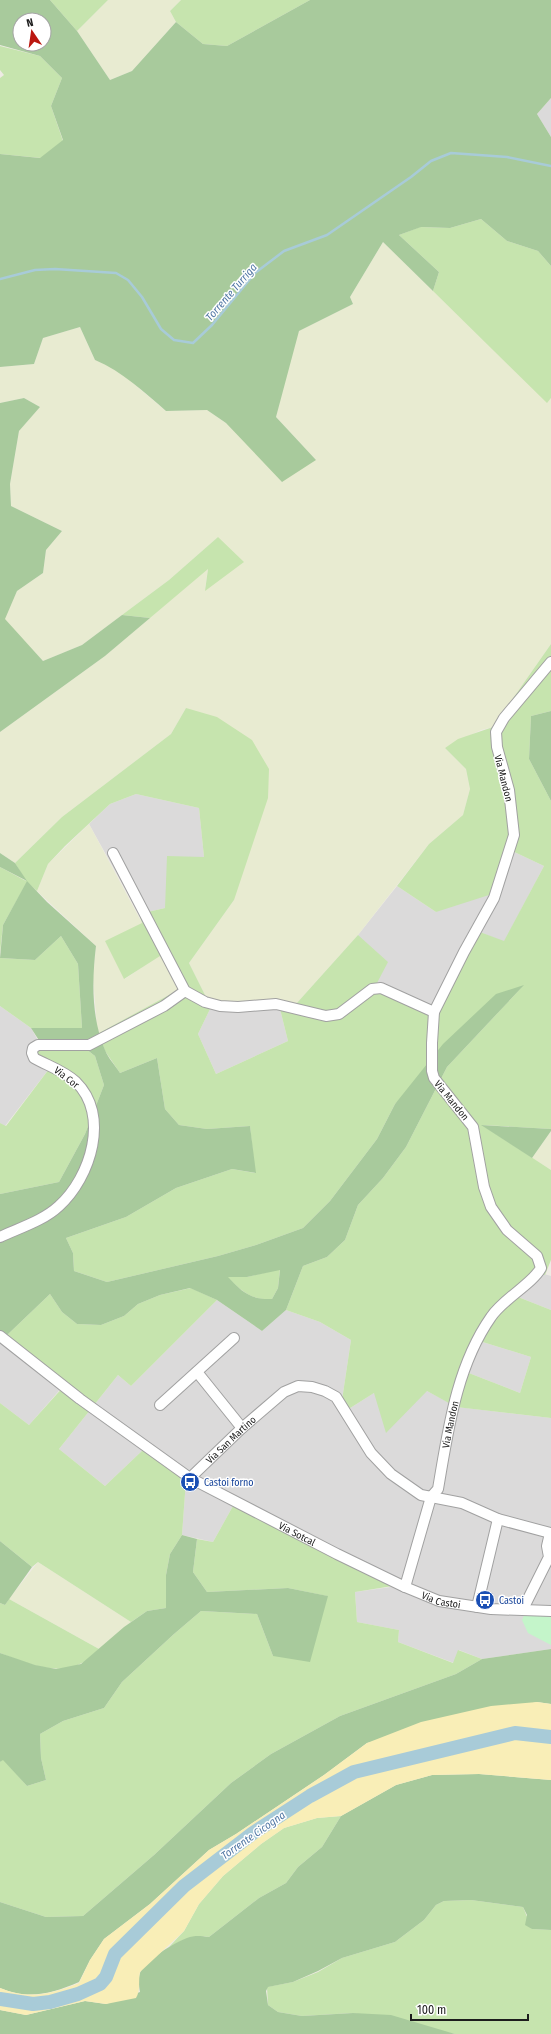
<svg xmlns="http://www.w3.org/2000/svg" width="551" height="2034" viewBox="0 0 551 2034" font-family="'Fira Sans Condensed',sans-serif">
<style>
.residential{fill:#dbdada}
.farmland{fill:#e8ebd1}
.grass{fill:#c6e4ae;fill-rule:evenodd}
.forest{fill:#a8ca9c;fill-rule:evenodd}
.sand{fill:#f9eeb7}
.park{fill:#c4f5ca}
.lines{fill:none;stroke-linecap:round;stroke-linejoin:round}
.stream{stroke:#a8cbd8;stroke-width:2.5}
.river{stroke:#a8cbd8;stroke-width:14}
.minor-casing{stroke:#a1a1a1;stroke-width:12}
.minor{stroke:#fff;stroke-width:10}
.labels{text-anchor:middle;stroke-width:3;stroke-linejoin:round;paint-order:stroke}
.street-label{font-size:10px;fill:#1d1d1d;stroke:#fff}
.transit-label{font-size:10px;fill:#164399;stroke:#fff;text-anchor:start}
.water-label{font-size:11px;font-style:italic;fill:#5278a5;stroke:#fff}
</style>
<rect width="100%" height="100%" fill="#eeebe4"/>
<!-- residential -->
<path class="residential" d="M551,98V137L537,114Z
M136,794L199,808L204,857L165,908L139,914L89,824L110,804Z
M506,848L544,866L504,942L480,932L439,1013L377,983L358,935L397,886L436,912Z
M278,1001L288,1041L216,1074L198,1034L211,1007Z
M0,1006L31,1028L52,1065L5,1126L0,1123Z
M541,1273L551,1276V1310L513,1295Z
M217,1300L262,1331L286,1310L320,1322L351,1340L342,1400L347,1410L374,1393L427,1391L457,1407L551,1418V1649L482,1659L459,1650L454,1663L398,1642L399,1630L357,1622L355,1592L398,1586L238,1497L213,1542L182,1535L186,1480L144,1449L105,1486L59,1449L118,1375L131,1386Z
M0,1333L65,1384L29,1425L0,1403Z
M473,1339L531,1357L520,1393L461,1370Z"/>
<!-- farmland -->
<path class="farmland" d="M108,0H181L170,11L176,22L132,71L110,80L77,31Z
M383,242L547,402L551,398V644L493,727L481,730L445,748L466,769L470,789L463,815L429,844L358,935L296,1004L211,1007L189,963L234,900L186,708L171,734L62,817L15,863L0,853V732L105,656L208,568L205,590L218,537L169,580L82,645L43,661L4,619L17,591L43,573L46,550L62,531L11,506L10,484L19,431L40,407L24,398L0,403V367L34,364L43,338L80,327L95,360L109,366L127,378L166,411L207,410L226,423L316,460L276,417L295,340L299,331L353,304L350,297Z
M89,824L142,923L125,979L160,955L180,989L99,1033L97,1026L93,977L96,946L37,891L48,864Z
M551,1131V1170L532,1158Z
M38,1562L131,1622L99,1649L9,1599Z"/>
<!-- grass -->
<path class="grass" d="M50,0H108L77,31Z
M181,0H310L227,46L203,44L176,22L170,11Z
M0,46L40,56L62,78L51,106L63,141L41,158L0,154V78L4,75L0,70Z
M481,219L507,241L538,251L551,266V398L547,403L433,291L439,272L399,235L420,227L450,228Z
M218,537L244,562L205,591L208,569L150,618L122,615L169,580Z
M551,644V711L531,716L529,759L551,801V1129L482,1125L551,1170V1260L545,1275L541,1274L513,1295L551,1310V1418L456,1407L427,1391L386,1433L374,1393L347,1410L342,1400L351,1340L320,1322L286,1310L303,1266L327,1257L345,1240L358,1205L383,1178L406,1147L447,1067L523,986L395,1104L377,1139L330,1201L303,1228L256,1245L218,1256L107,1282L74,1271L73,1253L66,1238L126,1217L176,1188L232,1169L255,1173L250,1126L207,1129L179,1125L165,1109L157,1058L120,1073L105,1051L99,1033L180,989L160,956L124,979L105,941L142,923L139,914L165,908L167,856L204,857L199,808L136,794L110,804L65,846L48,864L37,891L27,882L3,925L0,953V867L26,881L15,863L62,817L171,734L186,708L217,717L252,740L269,769L268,798L234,900L189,963L211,1007L198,1034L216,1074L288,1041L278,1001L296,1004L358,935L388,962L377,983L439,1013L480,932L504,941L544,866L506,848L489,895L436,912L397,886L429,844L463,815L470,789L466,769L445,748L458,739L493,727ZM473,1339L531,1357L520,1393L461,1370Z
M61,936L78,964L82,1028H31L0,1006V958L35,960Z
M86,1049L95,1056L104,1085L85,1134L59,1182L0,1194V1123L6,1126L52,1065L31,1050Z
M280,1269L278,1288L272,1299C250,1300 242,1291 227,1277H247Z
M191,1288L217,1300L131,1386L118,1375L59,1449L105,1486L144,1449L186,1480L182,1535L170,1554L166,1575V1608L147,1611L131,1622L38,1562L32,1567L0,1541V1403L29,1425L65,1385L5,1337L50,1294L62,1312L77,1324L101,1325L124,1316L138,1304L160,1295Z
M238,1497L343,1557L399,1585L355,1592L357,1622L399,1630L398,1642L453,1663L458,1650L482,1659L456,1674L340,1716L271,1754L231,1783L154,1855L83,1916L46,1917L0,1902V1762L3,1759L27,1786L46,1780L41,1758L40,1734L63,1721L104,1708L122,1682L174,1634L201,1611L257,1614L273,1656L324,1606L327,1596L288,1588L207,1592L193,1572L197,1539L213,1542Z
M9,1599L99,1649C93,1654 88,1660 82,1663C57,1677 24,1662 0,1653V1603L5,1605Z
M341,1816L322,1847L298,1867L286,1883L259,1898L209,1937C193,1934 183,1940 169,1947L184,1931L199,1904L223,1876L261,1844L284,1828L317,1818Z
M471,1900L523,1907L532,1929L551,1930V2034H455L353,2013L302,2016L278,2012L268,2005L267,1987L293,1982L318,1972L342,1958L395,1942L424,1920L436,1905L444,1901Z"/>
<!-- forest -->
<path class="forest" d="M0,0H50L77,31L110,80L132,71L176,22L203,44L227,46L310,0H551V98L537,114L551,137V266L538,251L507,241L481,219L450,228L421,227L399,235L439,272L433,291L383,242L350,297L353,304L299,331L276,417L316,460L282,482L226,423L207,410L166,411C144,392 123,372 95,360L80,327L43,338L34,364L0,367V154L40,158L63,140L51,106L62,78L40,56L0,45ZM20,20H44V44H20Z
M24,398L40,407L19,431L10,484L11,506L62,531L46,550L43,573L17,591L5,619L43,661L82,645L122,615L150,618L105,656L0,732V403Z
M551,711V801L529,759L531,716Z
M0,853L15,863L27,881L47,902L96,946C92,980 91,1017 105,1050C108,1058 115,1065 120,1073L157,1058L165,1109L179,1125L207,1129L250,1126L256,1173L232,1169L176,1188L126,1217L66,1238L73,1253L74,1271L107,1282L218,1256L256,1245L303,1228L330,1201L377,1139L395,1104L443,1044L496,994L524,985L447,1067L406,1147L383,1178L358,1205L345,1240L327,1257L303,1266L286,1310L262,1331L217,1300L190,1288L160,1295L138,1304L124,1316L101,1325L77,1324L62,1312L50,1294L5,1337L0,1333V1194L59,1182L85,1134L104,1085L95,1056L86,1049L42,1045L31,1028H82L78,964L61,936L35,960L0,958L3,925L27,881L0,867ZM280,1270L278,1288L272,1299C251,1300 242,1292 228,1277H247Z
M481,1125L551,1129V1131L532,1158Z
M182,1535L197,1539L193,1572L207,1592L288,1588L328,1596L310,1662L273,1656L257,1614L201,1611L174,1634L122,1682L104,1708L63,1721L40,1734L41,1758L46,1780L27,1786L3,1760L0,1762V1653L35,1665L56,1669L81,1664L124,1627L147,1611L166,1608V1575L170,1554Z
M0,1541L32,1567L5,1605L0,1603Z
M551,1649V1704L537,1702L367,1743L324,1775L236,1834L209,1850L150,1904L104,1939L90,1960L79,1982C51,1994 29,2000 0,1988V1902L46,1917L83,1916L154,1855L231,1783L271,1754L340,1716L456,1674L482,1659Z
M479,1774L551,1780V1930L532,1929L525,1925L527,1915L523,1907L471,1900L444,1901L436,1905L424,1920L395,1942L342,1958L318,1971L293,1982L268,1987L266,1991L268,2005L278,2012L302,2016L353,2013L391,2015L455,2034H0V2010L26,2015L85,2001L106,2004L140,1992C139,1986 138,1979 140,1973C144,1961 175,1942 187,1938C195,1935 201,1936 209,1937L259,1898L286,1883L298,1867L322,1847L341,1816L396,1785L432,1775Z"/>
<!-- sand -->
<path class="sand" d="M537,1702L551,1704V1780L479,1774L432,1775L396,1785L341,1816L317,1818L284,1828L261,1844L223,1876L199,1904L184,1931L140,1972C138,1981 141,1990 136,1998L106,2004L85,2001L26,2015L0,2010V1988C29,2000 51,1994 79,1983L90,1960L104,1939L150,1904L209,1850L236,1834L324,1775L367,1743L421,1722L491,1706Z"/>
<!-- park -->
<path class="park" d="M525,1613L551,1616V1645L528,1633L522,1620Z"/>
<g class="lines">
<!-- stream -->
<path class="stream" d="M0,279L35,270L55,269L116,273L128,280L142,297L161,329L174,340L193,343L212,325L255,273L284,251L327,235L411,177L431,161L451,153L507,157L551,166"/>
<!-- river -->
<path class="river" d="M0,1999L33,2004L50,2002L78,1994L100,1984L106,1977L115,1954L184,1886L253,1833L310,1796L354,1772L515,1733L551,1737"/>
<!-- minor casing -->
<g class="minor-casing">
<g id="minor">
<path d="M113,853L185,991L205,1002L220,1006L238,1007L276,1004L326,1016L339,1014L372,989L381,988L434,1012"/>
<path d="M0,1237C19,1228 43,1221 59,1206C91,1177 110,1115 76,1082C63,1070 48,1066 34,1058L32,1053L33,1048L38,1045H89L164,1006L185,991"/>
<path id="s1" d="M0,1336L80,1399L190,1478L337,1554L405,1587L439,1601L491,1609L551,1611"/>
<path d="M197,1372L242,1428"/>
<path d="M160,1405L234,1338"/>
<path id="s2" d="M190,1478L242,1428L284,1392L298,1386L312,1387L325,1391L336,1397L371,1453L391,1474L421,1495L462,1503L498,1519L550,1533"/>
<path id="s3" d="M405,1587L431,1497L438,1489C448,1431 456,1367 491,1317C503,1299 532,1284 541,1268L537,1256L507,1230L491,1207L484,1187L473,1127L434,1078L432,1071V1043L434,1012L464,952L494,898L514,835L509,790L497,747L496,732L504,718L551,662"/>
<path d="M477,1607L498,1519"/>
<path d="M523,1609L549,1557L547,1546L550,1533"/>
</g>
</g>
<!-- minor -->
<use href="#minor" class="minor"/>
</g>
<!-- icons -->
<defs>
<g id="bus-disc" transform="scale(1)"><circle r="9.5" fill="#1a4fb4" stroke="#fff"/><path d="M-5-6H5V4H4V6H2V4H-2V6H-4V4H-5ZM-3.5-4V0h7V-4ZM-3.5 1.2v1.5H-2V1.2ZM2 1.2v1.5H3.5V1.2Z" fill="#fff"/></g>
</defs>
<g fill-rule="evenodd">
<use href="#bus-disc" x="190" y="1482"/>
<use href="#bus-disc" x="485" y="1600"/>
</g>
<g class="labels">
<!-- street labels -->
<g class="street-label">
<text transform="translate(504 778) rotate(76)" y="4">Via Mandon</text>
<text transform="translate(67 1077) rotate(38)" y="4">Via Cor</text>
<text transform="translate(452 1100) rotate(51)" y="4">Via Mandon</text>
<text dy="4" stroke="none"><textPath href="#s3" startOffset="170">Via Mandon</textPath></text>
<text dy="4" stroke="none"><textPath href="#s2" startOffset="56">Via San Martino</textPath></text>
<text dy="4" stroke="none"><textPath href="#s1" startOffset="358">Via Sotcal</textPath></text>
<text dy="4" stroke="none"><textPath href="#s1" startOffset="517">Via Castoi</textPath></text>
</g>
<!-- transit labels -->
<g class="transit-label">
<text x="204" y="1486">Castoi forno</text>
<text x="499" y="1604">Castoi</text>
</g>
<!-- water labels -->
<g class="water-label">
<text transform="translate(231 292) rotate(-49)" y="4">Torrente Turriga</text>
<text transform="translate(253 1835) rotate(-35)" y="4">Torrente Cicogna</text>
</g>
</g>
<!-- north arrow -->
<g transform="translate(32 32) rotate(347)"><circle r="19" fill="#ffffff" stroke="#a5a5a5"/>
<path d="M0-3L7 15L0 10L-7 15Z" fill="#bb1710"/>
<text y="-6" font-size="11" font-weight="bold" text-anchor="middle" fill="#1d1d1d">N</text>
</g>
<!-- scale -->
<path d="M411 2014v6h117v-6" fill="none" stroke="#1d1d1d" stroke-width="2"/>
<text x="417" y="2014" font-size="12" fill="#1d1d1d" stroke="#ffffff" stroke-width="3" paint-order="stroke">100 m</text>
</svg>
